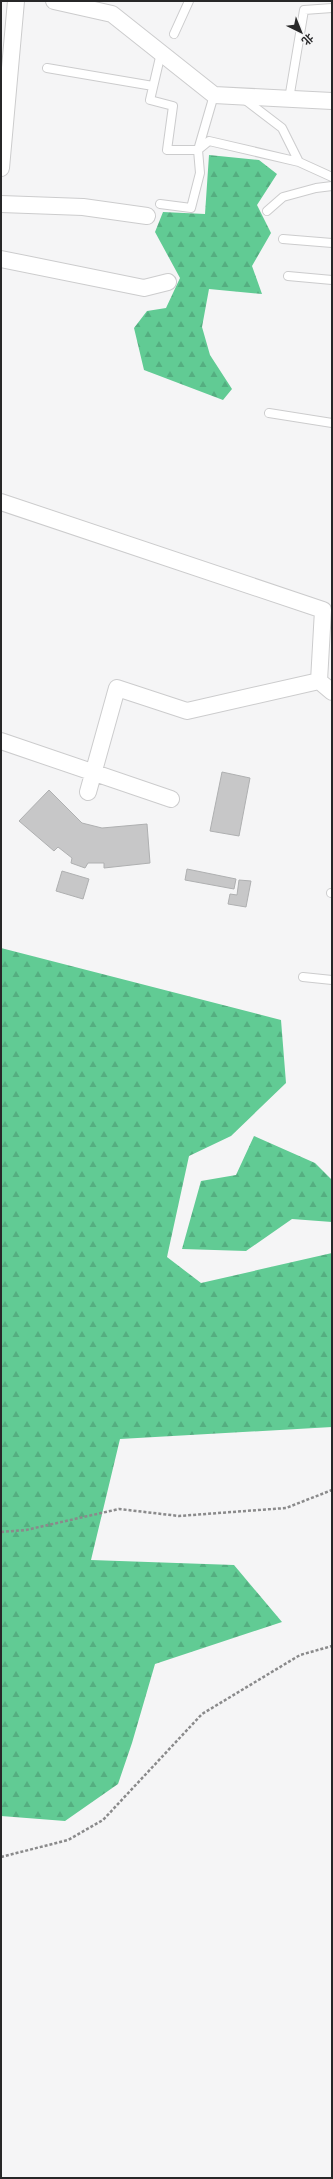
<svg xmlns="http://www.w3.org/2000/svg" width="333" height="2179" viewBox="0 0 333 2179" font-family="Lora,'Noto Sans SC',serif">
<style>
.forest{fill:url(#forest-firs)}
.building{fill:#c7c7c8;stroke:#afb0b1}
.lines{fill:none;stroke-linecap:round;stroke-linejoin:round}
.lane-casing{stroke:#cccccd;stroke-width:10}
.street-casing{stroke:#cccccd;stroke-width:18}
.path{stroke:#8a8a8b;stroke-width:2.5;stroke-dasharray:3 2;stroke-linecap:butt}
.lane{stroke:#fff;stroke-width:8}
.street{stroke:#fff;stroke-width:16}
</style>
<defs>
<pattern id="forest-firs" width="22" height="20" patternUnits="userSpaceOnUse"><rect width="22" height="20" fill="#61cb94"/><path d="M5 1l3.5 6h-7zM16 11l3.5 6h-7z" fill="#54ae80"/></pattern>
</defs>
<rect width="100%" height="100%" fill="#f5f5f6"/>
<!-- forest -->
<path class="forest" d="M209,155L259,160L277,174L257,205L271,233L252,266L262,294L209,289L202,327L210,355L232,389L223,400L144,370L134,328L147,311L166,308L180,278L155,232L163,212L205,214Z
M1,948L281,1020L286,1083L231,1136L189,1156L167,1257L201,1283L332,1253V1427L120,1439L91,1560L234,1565L282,1622L155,1664L132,1743L118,1784L65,1821L1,1816Z
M254,1136L315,1163L332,1180V1222L292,1219L246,1251L182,1249L201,1181L236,1175Z"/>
<!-- building -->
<path class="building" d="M222,772L250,778L239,836L210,831Z
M49,790L82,823L102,828L147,824L150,863L104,868V863H88L85,868L71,863L72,858L58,847L54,851L19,821Z
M187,869L236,879L234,889L185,880Z
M62,871L89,879L83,899L56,891Z
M239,880L251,881L246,907L228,904L230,894L237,895Z"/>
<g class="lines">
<!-- lane casing -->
<g class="lane-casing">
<path id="lane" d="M174,34L189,1
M161,53L150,100L173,106L167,150H198L209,141L299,162
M47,68L153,86
M244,99L282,128L299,162L332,177
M289,99L304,10L332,8
M160,204L191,208L200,173L198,150L214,95
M267,211L283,197L316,188L332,186
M283,239L332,243
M288,276L332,280
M269,413L332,423
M331,893H332
M303,977L332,980"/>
</g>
<!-- street casing -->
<g class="street-casing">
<path id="street" d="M54,1L112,14L214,95L332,101
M1,168L16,1
M1,204L83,207L147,216
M1,259L144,288L168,282
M1,502L323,610L319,681L187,711L117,688L88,792
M319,681L332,692
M1,741L171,799"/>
</g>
<!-- path -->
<path class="path" d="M1,1532L26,1530L119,1509L179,1516L286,1508L332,1490
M1,1857L68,1840L103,1820L202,1714L300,1655L332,1646"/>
<!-- lane -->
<use href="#lane" class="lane"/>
<!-- street -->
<use href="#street" class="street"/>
</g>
<!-- border -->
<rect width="333" height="2179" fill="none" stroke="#272728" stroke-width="4"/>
<!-- north arrow -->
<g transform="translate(301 32) rotate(137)" stroke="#f5f5f6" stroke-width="3" paint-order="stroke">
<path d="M0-3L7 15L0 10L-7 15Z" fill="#272728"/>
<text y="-6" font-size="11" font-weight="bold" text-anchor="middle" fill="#272728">北</text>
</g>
</svg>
